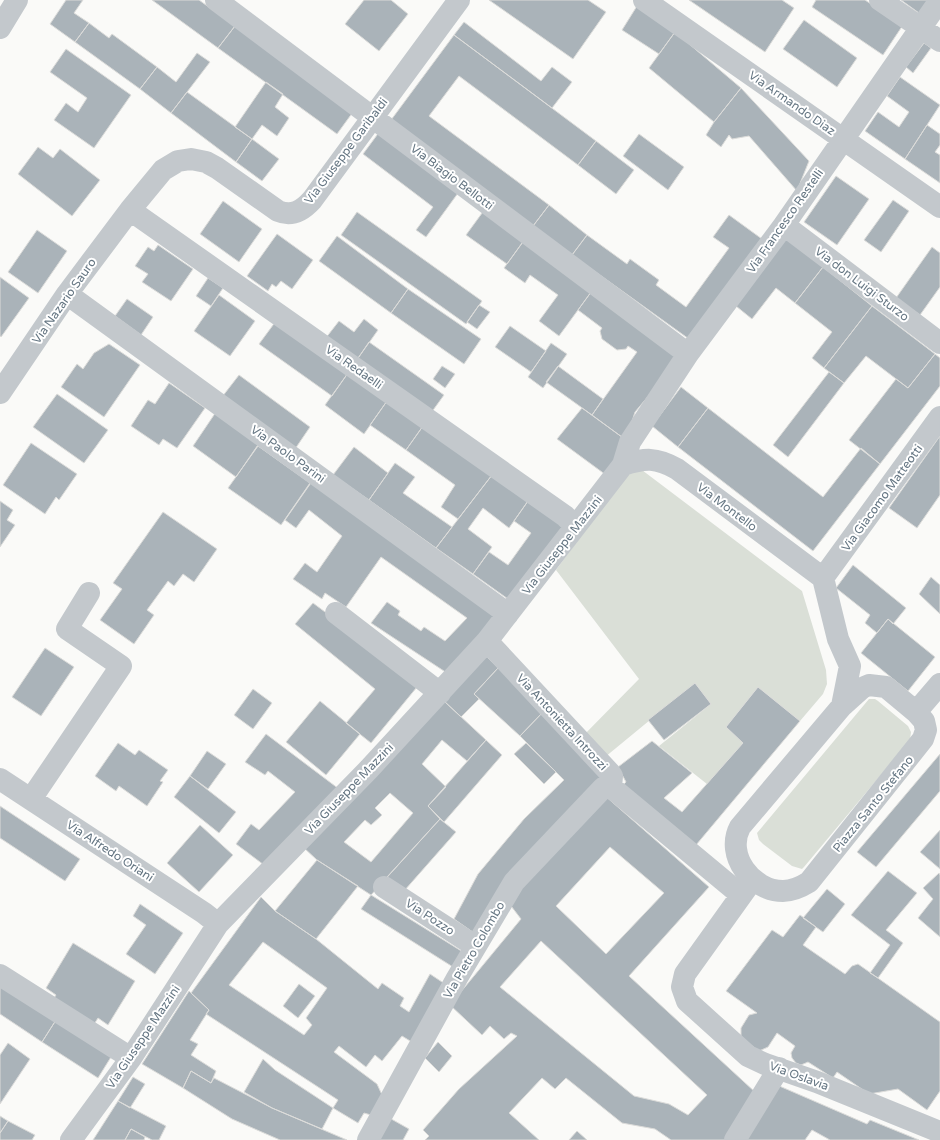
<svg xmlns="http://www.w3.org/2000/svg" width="940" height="1140" viewBox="0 0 940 1140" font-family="'Varela Round',sans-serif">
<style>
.green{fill:#dadfd7}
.building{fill:#aab3b9;stroke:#dcdcda;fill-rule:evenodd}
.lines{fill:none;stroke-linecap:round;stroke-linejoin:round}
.minor{stroke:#c3c8cc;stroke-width:22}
.labels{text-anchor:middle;stroke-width:4;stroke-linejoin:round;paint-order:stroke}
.street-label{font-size:12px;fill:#657683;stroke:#fff}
</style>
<rect width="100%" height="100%" fill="#fafaf8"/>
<!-- green -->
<path class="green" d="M634,464L802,591L826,670L827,684L823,694L800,721L758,687L726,727L743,743L707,784L659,746L711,704L695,683L599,762L579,740L639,679L556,570Z
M869,699H875L878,701L908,726L911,732L910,740L804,867L802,869L792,866L763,844L759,840L757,833Z"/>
<!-- building -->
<path class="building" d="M66,0H83L74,13L89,23L75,42L50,24Z
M152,0H199L235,26L218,48Z
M364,0H391L408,14L379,51L345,24Z
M489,0H588L606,12L573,59Z
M689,0H782L794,8L765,52Z
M816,0H865L903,25L883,55L812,7Z
M901,0H928L919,13Z
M637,6L675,32L659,54L622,30Z
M804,20L857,58L837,87L783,49Z
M464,22L541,81L552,67L572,82L552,108L454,35Z
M89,23L109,38L112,34L157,67L140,89L75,42Z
M235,26L353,112L337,134L218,48Z
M675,32L741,88L714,122L649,68Z
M454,35L596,141L578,165L459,76L429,116L549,205L533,226L391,120Z
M924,43L931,48L913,73L906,67Z
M66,49L131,95L94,148L54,120L66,103L78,112L87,98L50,72Z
M197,53L210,62L171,113L140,89L157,67L176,82Z
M900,77L940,105L905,159L865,131L878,112L899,127L909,112L887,96Z
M266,82L283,94L275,107L289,118L277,136L262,125L252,139L235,127Z
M741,88L809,161L797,191L749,136L732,139L729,135L721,147L706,135L714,122Z
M187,92L252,139L236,162L171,113Z
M927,125L940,134V145L935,152L940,155V183L905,159Z
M380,131L461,189L426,237L416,230L433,207L363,154Z
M639,134L684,167L668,190L623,156Z
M252,139L279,159L262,181L236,162Z
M596,141L634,170L616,194L578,165Z
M38,147L53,158L60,149L100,180L72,216L18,174Z
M836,176L869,199L837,245L804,222Z
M893,200L909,211L881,252L864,240Z
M223,201L262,229L239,262L200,234Z
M549,205L587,235L572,255L533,226Z
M485,209L525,239L507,264L466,235Z
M357,212L482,301L466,324L341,235Z
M729,215L762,239L689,339L572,255L587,235L627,264L630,259L659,280L656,285L686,307L729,248L713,237Z
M37,230L67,251L38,293L8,272Z
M277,234L313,260L292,289L281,281L276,287L272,284L268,291L247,276Z
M337,236L408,289L391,313L319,261Z
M783,236L823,267L795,303L776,288L752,319L731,302Z
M525,239L594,288L559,336L539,321L558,295L530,275L525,283L504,268Z
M158,245L193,269L171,301L142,282L148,274L135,266L148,247L154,251Z
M932,247L940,253V287L920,315L896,298Z
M823,267L872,306L824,368L812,358L832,332L795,303Z
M0,277L29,298L1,337L0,336Z
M208,278L223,288L211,306L196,296Z
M594,288L673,348L676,363L635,412L626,440L592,415L637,352L628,346L626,349L617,350L602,339L600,331L602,328L578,310Z
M408,289L481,339L464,364L391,313Z
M219,295L255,321L230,356L194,331Z
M127,299L153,317L141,335L115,316Z
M479,305L490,312L477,329L467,322Z
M872,306L935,354L908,388L866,356L844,383L824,368Z
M364,319L378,330L356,361L325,339L339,321L354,332Z
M276,321L348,373L332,396L259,344Z
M510,326L546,351L531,372L495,347Z
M369,342L444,395L431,413L356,361Z
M551,343L567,354L543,388L528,377Z
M109,344L140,365L104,417L61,387L77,364L83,369L94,353Z
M935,354L940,358V386L880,464L849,440L896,379L908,388Z
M442,366L455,374L445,388L433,379Z
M558,366L603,399L592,415L546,382Z
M829,372L844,383L788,457L773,445Z
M348,373L387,401L364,434L325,405Z
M239,375L310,427L295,449L222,397Z
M169,383L205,408L177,448L163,439L159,445L131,426L148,400L155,404Z
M681,387L708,408L678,447L652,426Z
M57,394L108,430L84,463L33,427Z
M387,401L423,426L406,450L370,425Z
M582,408L626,440L606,475L557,439Z
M708,408L823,497L861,448L880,464L813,551L678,447Z
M218,409L262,439L236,477L193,446Z
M423,426L492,475L458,519L441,507L455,485L406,450Z
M940,436V495L917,528L889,508Z
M31,443L77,474L59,500L56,497L45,514L3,485Z
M258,446L310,483L281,525L228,488Z
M354,447L388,473L369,500L333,475Z
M395,463L415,477L403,493L452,527L436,548L369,500Z
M492,475L528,501L509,528L483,508L468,529L492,547L473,574L436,548Z
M315,477L503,613L450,675L371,623L387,602L400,611L398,615L421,631L424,627L445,641L467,618L381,557L346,607L325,593L322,599L293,579L305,563L317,572L342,536L309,510L296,528L285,520Z
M0,501L13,510L7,520L15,525L0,547Z
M528,501L568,529L515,604L473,574L489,552L508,565L531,533L514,521Z
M163,512L217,549L194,582L183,574L174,586L168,581L147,610L154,615L134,644L100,620L122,589L113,583Z
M853,565L906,608L893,624L888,619L877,633L865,623L870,615L836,588Z
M931,577L940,585V614L919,594Z
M313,603L376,650L417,687L371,743L346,723L375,689L295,624Z
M888,619L935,657L908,691L861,653Z
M45,648L74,667L41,716L12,697Z
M483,653L498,668L474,694L479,699L461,717L444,701Z
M498,668L543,712L520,736L474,694Z
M695,683L711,704L664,740L648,720Z
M758,687L800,721L691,851L620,788L626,782L618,767L652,741L692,773L664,798L682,812L743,743L726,727Z
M253,689L272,703L253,729L234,715Z
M320,701L360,734L326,775L286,742Z
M444,701L486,740L467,761L442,740L422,764L446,787L428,806L440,819L371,895L317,860L303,847ZM390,793L413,813L371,862L344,842L365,820L371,825L382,815L375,808Z
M543,712L607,776L477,935L454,919L478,874L524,819L564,780L520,736Z
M266,734L339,789L264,865L236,844L251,824L259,830L295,792L268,771L265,775L245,762Z
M486,740L502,755L444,822L428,806Z
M118,743L135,755L139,750L168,770L160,781L163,782L147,806L119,786L116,791L95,776Z
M526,743L556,772L544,784L514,754Z
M207,751L226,764L208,789L190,776Z
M940,754V791L876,867L857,852Z
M190,776L236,812L219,833L174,797Z
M603,794L709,887L629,976L755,1092L727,1140H671L655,1129L622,1123L566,1078L555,1089L542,1078L509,1113L539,1140H425L429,1136L423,1130L459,1089L517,1036L511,1033L504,1039L490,1026L482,1035L450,1005L521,919L508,902ZM610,847L664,893L606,954L556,906ZM541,941L707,1095L688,1115L669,1104L634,1096L500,987Z
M0,806L80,859L65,881L0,838Z
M440,819L456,832L404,891L387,877Z
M200,825L233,855L199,892L167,863Z
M940,830V869L920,852Z
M317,860L358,886L316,939L275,911Z
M888,871L917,893L886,930L903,943L878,978L870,973L890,945L851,915Z
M939,873L940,875V937L918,918L933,899L923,888Z
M827,889L845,904L823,932L803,918Z
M371,895L463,952L453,967L361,909Z
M261,897L275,911L316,939L378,989L382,983L404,998L400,1006L409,1012L430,974L448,986L415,1044L402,1036L382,1061L375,1055L366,1067L339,1046L334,1052L377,1084L383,1097L371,1115L364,1113L358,1123L333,1108L338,1100L206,1014L209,1010L191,993ZM263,942L327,988L306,1018L312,1025L304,1035L229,985Z
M140,904L183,933L155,974L126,954L146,925L133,916Z
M800,915L816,927L803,945L845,974L852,966L858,964L940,1022V1091L927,1110L898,1089L869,1094L837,1072L833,1078L808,1062L801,1065L796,1063L792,1058L791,1053L795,1046L777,1033L768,1047L759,1051L741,1038V1028L749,1015L757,1013L726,991L772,930L783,937Z
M73,943L135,981L108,1025L98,1018L91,1029L50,1004L56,995L46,988Z
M0,984L56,1020L42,1042L0,1014Z
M299,984L315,996L298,1018L283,1006Z
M189,991L209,1010L190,1040L198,1044L191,1055L216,1071L211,1083L191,1071L183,1088L142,1064Z
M56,1020L111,1057L98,1078L42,1042Z
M438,1042L452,1056L439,1072L425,1058Z
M8,1043L30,1059L0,1104V1055Z
M263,1059L275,1070L333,1108L322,1129L272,1108L244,1092Z
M191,1071L211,1083L214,1078L272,1108L347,1140H280L232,1119L183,1088Z
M133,1077L145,1084L130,1108L118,1101Z
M777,1085L867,1124L870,1120L919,1140H830L812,1130L805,1140H745Z
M118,1101L166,1126L159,1140H152L131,1129L125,1140H93Z
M0,1116L8,1121L0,1133Z
M386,1116L409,1129L403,1140H373Z
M8,1121L35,1135L32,1140H0V1133Z
M131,1129L145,1137L144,1140H125Z
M577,1131L587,1140H569Z"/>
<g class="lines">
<!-- minor -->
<path class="minor" d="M216,0L688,354
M644,0L940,207
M880,0L940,41
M0,28L17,0
M130,210L565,516L575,526
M784,225L940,343
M67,294L508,614
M0,393L67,294L130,210L163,170L178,161L191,159L206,162L217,168L278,211C292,217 302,211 312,200L459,0
M623,465C645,458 656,457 677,469L823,578
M823,578L940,417
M823,578L838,639L850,666L842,706
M336,613L440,693
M487,641L610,773L612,776L611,787
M869,685L886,687L916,712L924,721L926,730L923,739L809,882C801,887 792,891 783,891C752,891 725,855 740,827L842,706L862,688Z
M916,712L940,684
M0,779L204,913L218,924
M611,787L741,895
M31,799L121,666L67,629L89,593
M753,879L685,974L682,987L687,1001L748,1056L765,1064L817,1082L940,1132
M384,887L475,946
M0,975L131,1058
M71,1140L131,1058L218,924L369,769L487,641L623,465L630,442L688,354L784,225L940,0
M368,1140L457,978L514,882L603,788L611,787
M735,1140L779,1068"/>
</g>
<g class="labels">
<!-- street labels -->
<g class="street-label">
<text transform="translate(792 103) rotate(35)" y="4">Via Armando Diaz</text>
<text transform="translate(346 151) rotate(-53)" y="4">Via Giuseppe Garibaldi</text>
<text transform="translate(452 177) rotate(37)" y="4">Via Biagio Bellotti</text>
<text transform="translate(785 221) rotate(-55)" y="4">Via Francesco Restelli</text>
<text transform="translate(862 284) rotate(37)" y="4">Via don Luigi Sturzo</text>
<text transform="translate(64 301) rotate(-55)" y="4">Via Nazario Sauro</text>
<text transform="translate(354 367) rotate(35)" y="4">Via Redaelli</text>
<text transform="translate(288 454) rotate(36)" y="4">Via Paolo Parini</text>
<text transform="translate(882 498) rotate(-54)" y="4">Via Giacomo Matteotti</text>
<text transform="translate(727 507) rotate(37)" y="4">Via Montello</text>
<text transform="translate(562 545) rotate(-52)" y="4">Via Giuseppe Mazzini</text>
<text transform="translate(562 722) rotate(47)" y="4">Via Antonietta Introzzi</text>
<text transform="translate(349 789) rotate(-46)" y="4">Via Giuseppe Mazzini</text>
<text transform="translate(873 804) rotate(-51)" y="4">Piazza Santo Stefano</text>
<text transform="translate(110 851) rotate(33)" y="4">Via Alfredo Oriani</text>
<text transform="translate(430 917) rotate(33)" y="4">Via Pozzo</text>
<text transform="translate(474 950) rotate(-60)" y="4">Via Pietro Colombo</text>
<text transform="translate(143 1037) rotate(-56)" y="4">Via Giuseppe Mazzini</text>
<text transform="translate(799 1076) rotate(20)" y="4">Via Oslavia</text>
</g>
</g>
</svg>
